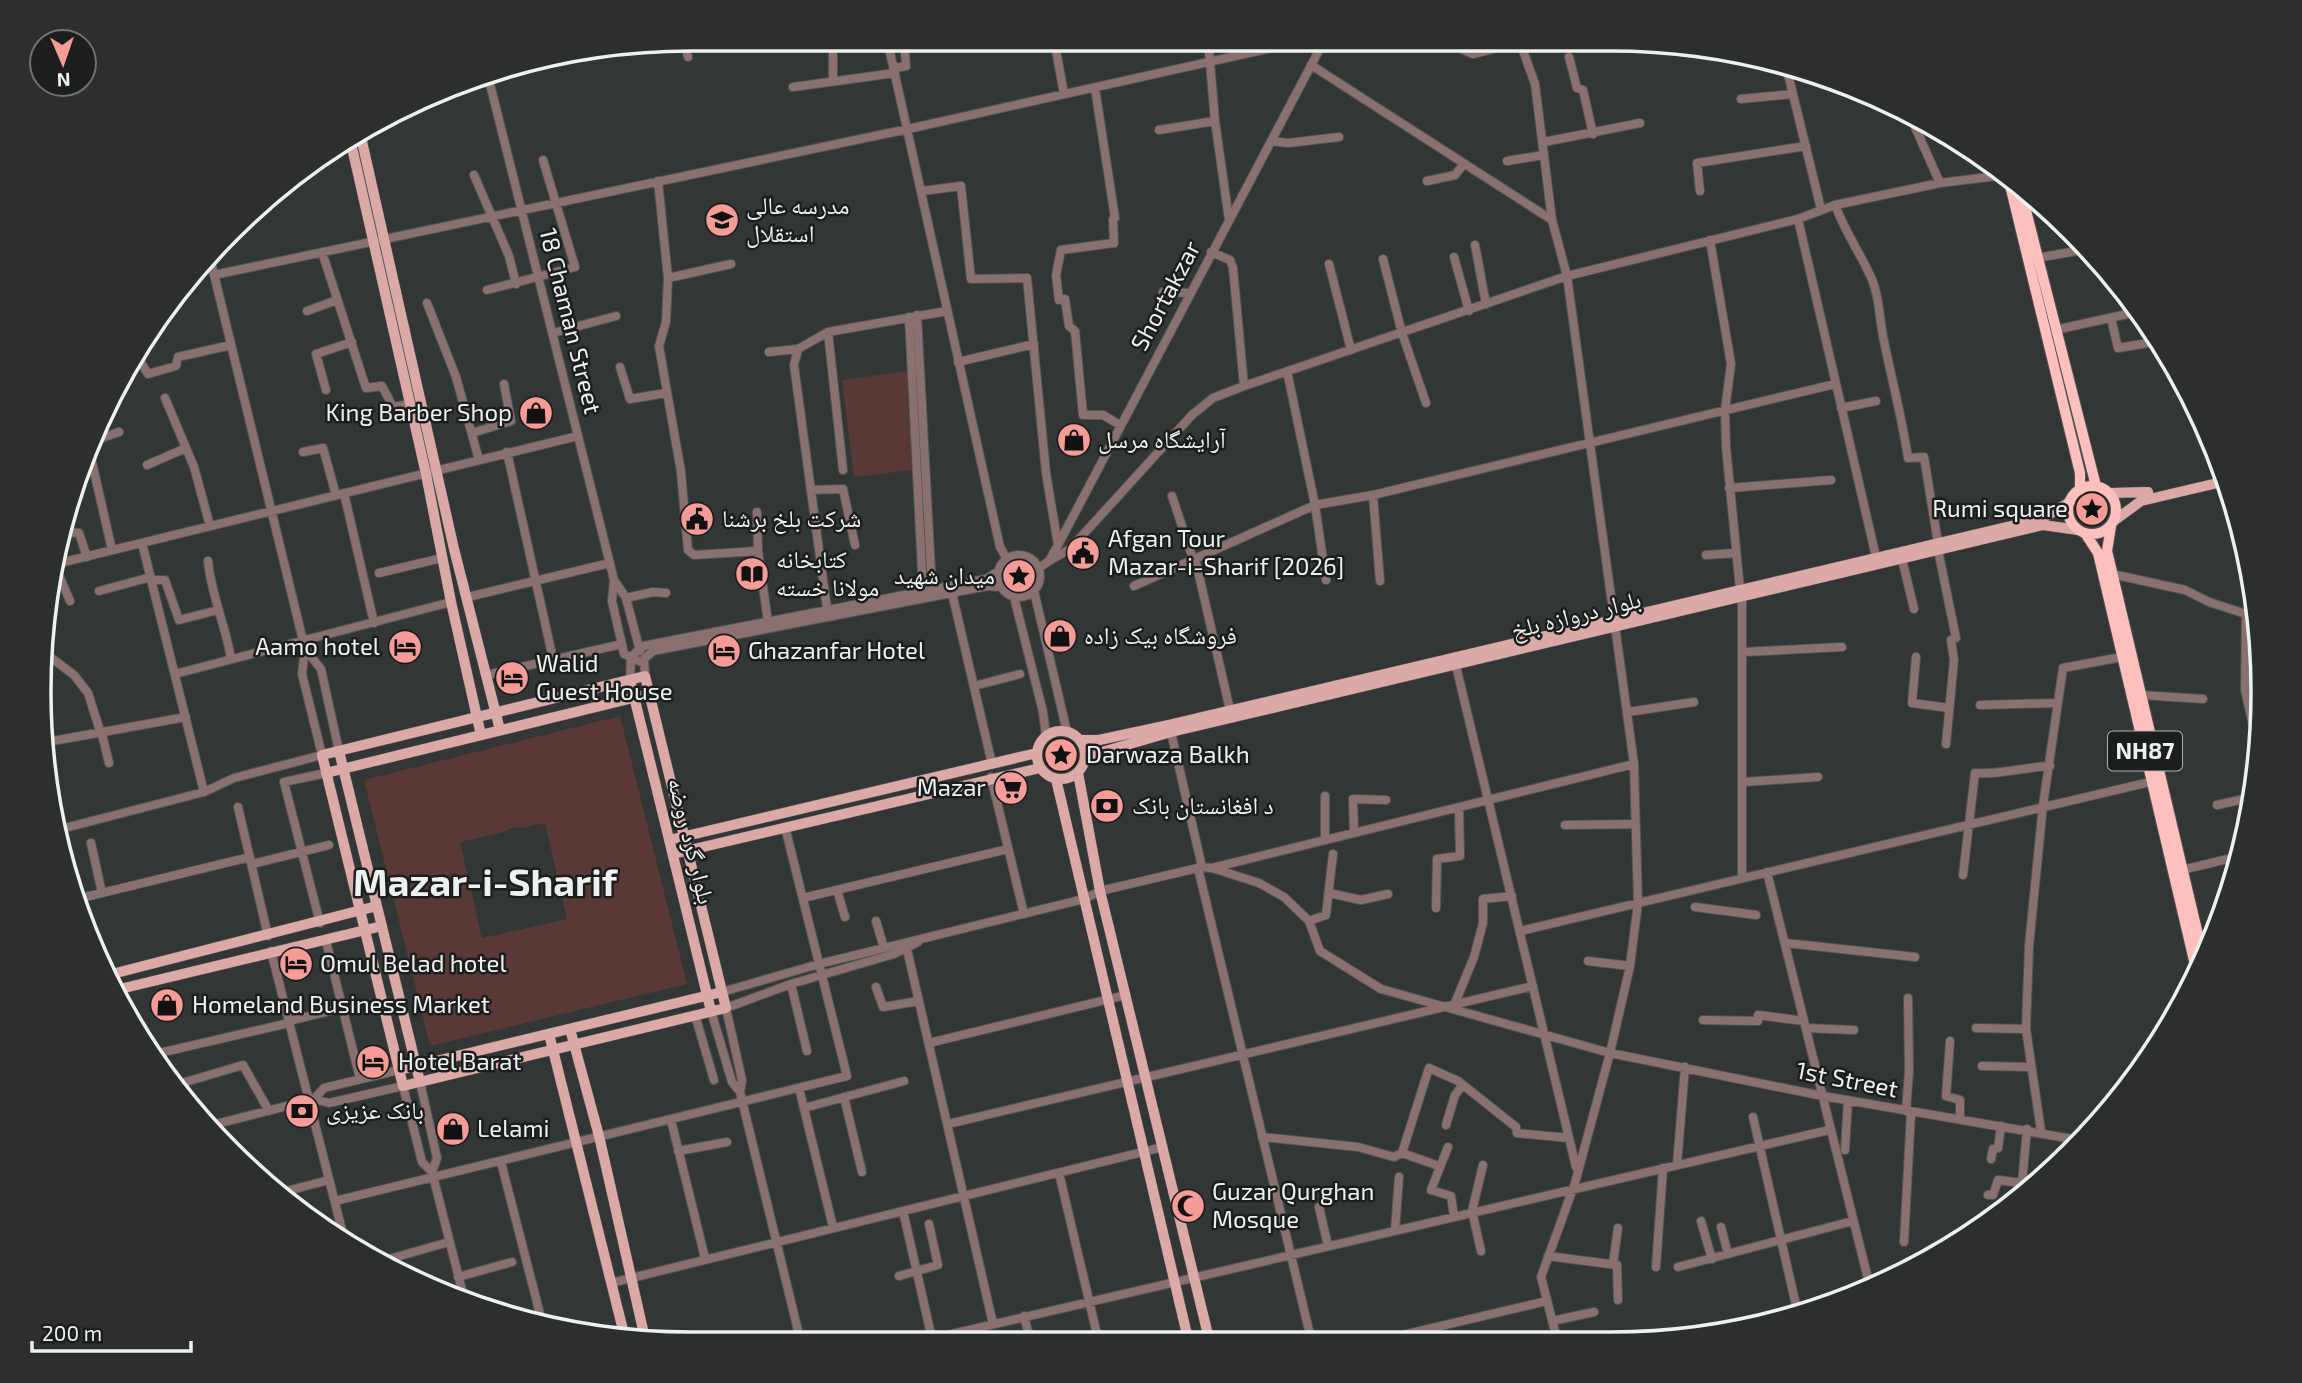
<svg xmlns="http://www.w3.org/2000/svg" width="2302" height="1383" viewBox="0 0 2302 1383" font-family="'Exo 2','Noto Naskh Arabic',sans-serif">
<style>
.green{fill:#583936;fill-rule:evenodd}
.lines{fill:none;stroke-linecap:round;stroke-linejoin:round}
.minor-casing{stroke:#505554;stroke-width:10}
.major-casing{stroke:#505554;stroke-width:11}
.highway-casing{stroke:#505554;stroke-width:12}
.minor{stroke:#8a716f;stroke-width:8}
.major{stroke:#dcaaa6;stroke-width:10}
.highway{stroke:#fdc0bc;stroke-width:10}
.labels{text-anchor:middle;stroke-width:5;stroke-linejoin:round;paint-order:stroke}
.shield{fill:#1b1e1d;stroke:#aeb2b1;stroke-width:2}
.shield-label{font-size:23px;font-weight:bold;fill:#edf1f0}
.poi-label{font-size:24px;fill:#edf1f0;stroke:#1b1e1d;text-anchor:start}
.street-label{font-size:24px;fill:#edf1f0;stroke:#1b1e1d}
.town-label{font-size:38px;font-weight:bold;fill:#edf1f0;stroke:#1b1e1d}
.rim{fill:none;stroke:#edf1f0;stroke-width:3.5}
</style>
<rect width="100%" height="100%" fill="#323736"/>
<!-- green -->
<path class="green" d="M907,371L912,470L854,477L842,380Z
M1005 576a14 14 0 1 1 28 0a14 14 0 1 1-28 0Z
M620,716L687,984L430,1046L364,780ZM545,823L567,919L482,938L460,842L504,832L513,827L522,828Z"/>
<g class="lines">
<!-- minor casing -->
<g class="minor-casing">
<path id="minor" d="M887,39L1000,547L1007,559
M1054,39L1064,94
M1208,39L1215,121L1229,220
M1441,40L1473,54L1520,42L1535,84L1552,220
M833,54V81
M688,57L684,43L692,42L693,39
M1569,57L1577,88L1583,90L1593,134
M1311,65L1552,220L1567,276L1634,764L1638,903L1630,966L1610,1053L1575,1183L1541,1277L1558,1343
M1786,66L1821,209
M894,68L906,66L904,39
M487,72L614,580L612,601L624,654L643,663
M793,87L895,73
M1095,88L1115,218L1113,219L1114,243L1061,250L1056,275L1059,300L1065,299L1069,326L1075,331L1083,415H1103L1120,425
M443,94L490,81L528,65
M1741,99L1793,94
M1911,118L1940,183
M1159,130L1215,121
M1271,141L1288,143L1339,137
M1544,142L1640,123
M1507,161L1544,155
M474,175L509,256L516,284
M658,181L668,278L666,322L659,346L681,472L688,550L694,555L758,551
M1427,181L1455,175L1464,164
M922,191L961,186L971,279L1027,278L1046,473L1058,545
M1700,191L1697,163L1806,146
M1835,205C1844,229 1858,250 1869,273C1879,292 1879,315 1883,336C1891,377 1902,417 1908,458L1924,457L1938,543
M1798,219L1876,557
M1710,240L1731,364L1725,410L1726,447L1740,589
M1475,245L1486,304
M322,252L366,388L382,386L393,407L410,404
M1211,252L1230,260L1233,268L1244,386
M1454,257L1469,311
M2037,258L2088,249
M1383,259L1402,333L1426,403
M1329,264L1351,350
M214,275L908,129L1312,39
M668,278L731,264
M487,290L575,267L543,160
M1163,292L1189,293
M427,303L456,377L479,460
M307,311L337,300
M917,315L932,589
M909,317L923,591
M2111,318L2118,348L2160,341
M2055,330L2132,313L2130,300
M828,332L843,470
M553,333L616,316
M798,349L794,365L827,609
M769,352L798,349L828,332L947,311
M136,354L148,374L176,366L178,357L231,345
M958,362L1034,344
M620,367L630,399L666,393
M1287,371L1315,505L1326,580
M326,390L316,354L352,342
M165,398L194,467L210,526
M1841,408L1876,401
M472,433L511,421L504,384
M93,441L119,432
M89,449L112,550
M303,452L323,448L336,495
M507,452L553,659
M147,465L186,448
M1729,488L1831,480
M811,490L843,489L855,545
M344,493L374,623
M1373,495L1380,581
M1172,496L1193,559
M757,512L758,551L768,622
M65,532L79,533L87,557
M142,543L204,792
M1938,550L1956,638L1951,640L1954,660L1946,744
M1706,555L1736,553
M998 576a21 21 0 1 1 42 0a21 21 0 1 1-42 0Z
M1195,558L1230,710
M1902,559L1914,609
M208,561C211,595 226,626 231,659
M1049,561L1070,549L1192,415L1213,398L1244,386L1567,276L1798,219L1835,205L1940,183L2005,175
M60,563L578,436
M1039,568L1049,561L1058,545L1325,39
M58,573L70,601
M379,573L442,558
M2112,574L2185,590L2209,602L2246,614L2245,690L2258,747
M152,580H165L179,620L218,610
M614,580L626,598L640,651
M1134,586L1315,505L1373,495L1835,384
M99,591L151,577
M1034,591L1067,732
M952,593L992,764
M1742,596V878
M468,597L610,563
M1014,597L1043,712L1046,736
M626,598L653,592L666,593
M305,649L321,669L339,751
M1743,652L1842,647
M45,653L74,675L88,693L101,734
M1916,657L1912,703L1949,708
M1456,666L1576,1167
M175,674L451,602
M487,675L622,644
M645,676L644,659L653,651L987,586L1001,587
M630,680L631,657L643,646L986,579L999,571
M974,686L1020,674
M2141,695L2203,699
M1980,705L2058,703
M1628,712L1694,702
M1171,732L1202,867
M102,734L109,763
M47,742L186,717
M991,777L1024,914
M1743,782L1818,777
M1325,796V840
M2217,805L2253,797
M238,807L268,936
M1565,825L1636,824
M61,829L204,792L234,778L322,755L302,674L305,649L211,262
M1354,833L1353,799L1386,800
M91,843L102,893
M252,864L329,845
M1198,868L1312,1343
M1212,868L1259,883L1284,897L1309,921L1320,951L1381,989L1610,1053L1823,1096L2078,1140
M2182,870L2240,856
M1767,872L1870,1287
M1963,875L1975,773C2000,775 2024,767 2050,766
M837,890L845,917
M1329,893L1361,900L1388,894
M803,898L1008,849
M73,900L250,857
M1695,907L1756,915
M1436,908L1437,859L1460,856L1459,807
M876,921L884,948
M1309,921L1326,915L1333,854
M320,923L284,782L326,773
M1520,931L2154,781
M326,941L360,1079
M1786,943L1915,957
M906,945L993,1324
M271,951L345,1242
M1588,961L1630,966
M791,984L807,1051
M876,987L883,1007L919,1001
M722,992L819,964L1084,899L1100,891L1202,867L1212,868L1634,764
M1455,1003L1474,957L1483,923V899L1512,896
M711,1011L732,1082L740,1092
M695,1015L714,1080
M1758,1015L1804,1021
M1703,1020L1758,1021
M289,1021L342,1008
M1806,1028L1854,1030
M1976,1028L2026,1029
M1950,1041L1946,1096L1960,1100V1119
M929,1043L1126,995
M155,1054L289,1023
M1982,1066L2031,1067
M420,1082L437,1158L432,1172
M172,1086L243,1065L269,1111
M799,1088L833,1227
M844,1097L862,1172
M314,1099L324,1088L399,1070
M804,1108L904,1081
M1906,1111L1909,1071L1908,998
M1753,1117L1798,1314
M671,1120L705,1258
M948,1124L1533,986
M212,1125L314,1099L329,1103L403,1086L422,1162L432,1172L465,1302
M1446,1125L1455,1095L1462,1086
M2041,1131L2026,1029L2029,946L2043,805L2063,668L2122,657
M1262,1137L1358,1147L1394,1157L1402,1153L1429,1068L1458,1081L1516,1127L1517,1133L1569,1138
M1448,1147L1431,1190L1451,1196L1454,1216
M1845,1150L1848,1100
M678,1151L727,1142
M1402,1153L1439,1166
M1991,1159L1993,1149L1998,1148L2001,1126
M501,1162L542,1322
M1677,1165L1685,1067
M1059,1173L1099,1343
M283,1192L329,1180
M1988,1195H1993L1998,1180L2022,1183L2027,1129
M335,1201L847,1076L785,827
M1319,1207L1328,1246
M903,1211L932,1339
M1701,1221L1712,1259
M1721,1227L1728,1254
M1395,1230L1399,1177
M329,1234L342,1230
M1904,1242L1911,1112
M1481,1251L1472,1211L1483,1165
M1548,1256L1617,1265L1618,1300
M382,1261L449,1242
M1613,1264L1618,1228
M1656,1267L1663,1168
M1678,1267L1853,1221
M899,1276L938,1265L929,1224
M458,1277L512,1262
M611,1283L1163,1147
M1024,1316L1031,1343
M1552,1321L1594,1312
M801,1343L740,1092L742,1080L726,1008L791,984L894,954L918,942
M913,1343L1829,1130
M1369,1343L1547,1301"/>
</g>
<!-- major casing -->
<g class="major-casing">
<path id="major" d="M361,137L454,549L500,730
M351,143L426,474L451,602L481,735
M2110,493L2148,492
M2115,520L2141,501L2226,481
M645,676L726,1008L403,1086L322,755Z
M630,680L711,1011
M1037 755a24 24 0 1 1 48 0a24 24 0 1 1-48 0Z
M1080,740H1099L1169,725L2041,519L2070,502
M339,751L420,1082
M1085,757L1171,732L2043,525L2078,530
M326,773L649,694
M1078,773L1100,891L1210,1343
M1056,779L1189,1343
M669,840L1037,753
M673,854L1040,768
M112,974L377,906
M120,989L382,926
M570,1029L599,1136L646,1343
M549,1034L625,1338
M399,1070L722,992"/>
</g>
<!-- highway casing -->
<g class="highway-casing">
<path id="highway" d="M2008,177L2080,473V490
M2020,187L2096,486
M2068 510a24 24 0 1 1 48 0a24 24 0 1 1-48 0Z
M2111,526L2107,551L2204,960
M2085,533L2098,553L2197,973"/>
</g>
<!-- minor -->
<use href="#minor" class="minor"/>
<!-- major -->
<use href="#major" class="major"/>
<!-- highway -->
<use href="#highway" class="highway"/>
</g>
<!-- icons -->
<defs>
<g id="school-disc" transform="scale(1.75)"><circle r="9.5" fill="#f59c96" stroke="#1b1e1d"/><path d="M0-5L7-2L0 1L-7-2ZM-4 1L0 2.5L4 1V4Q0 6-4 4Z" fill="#111"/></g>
<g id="shop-disc" transform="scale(1.75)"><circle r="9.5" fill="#f59c96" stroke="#1b1e1d"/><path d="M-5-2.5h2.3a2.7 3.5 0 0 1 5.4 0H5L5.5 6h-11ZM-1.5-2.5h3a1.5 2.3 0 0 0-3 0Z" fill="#111"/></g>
<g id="sight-disc" transform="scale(1.75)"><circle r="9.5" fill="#f59c96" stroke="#1b1e1d"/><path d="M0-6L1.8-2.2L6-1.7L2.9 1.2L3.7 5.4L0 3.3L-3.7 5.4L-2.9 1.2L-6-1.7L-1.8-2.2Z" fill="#111"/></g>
<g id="civic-disc" transform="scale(1.75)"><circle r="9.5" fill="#f59c96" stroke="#1b1e1d"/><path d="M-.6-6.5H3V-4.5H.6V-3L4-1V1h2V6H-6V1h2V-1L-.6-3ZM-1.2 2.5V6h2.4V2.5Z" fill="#111"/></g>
<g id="library-disc" transform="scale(1.75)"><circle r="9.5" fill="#f59c96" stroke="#1b1e1d"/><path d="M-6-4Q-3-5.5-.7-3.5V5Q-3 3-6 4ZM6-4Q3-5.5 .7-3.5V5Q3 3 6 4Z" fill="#111"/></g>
<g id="hotel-disc" transform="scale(1.75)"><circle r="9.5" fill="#f59c96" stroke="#1b1e1d"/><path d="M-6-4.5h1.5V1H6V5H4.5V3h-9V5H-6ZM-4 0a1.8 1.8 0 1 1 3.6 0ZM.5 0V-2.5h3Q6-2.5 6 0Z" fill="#111"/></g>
<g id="supermarket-disc" transform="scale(1.75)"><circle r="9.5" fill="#f59c96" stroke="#1b1e1d"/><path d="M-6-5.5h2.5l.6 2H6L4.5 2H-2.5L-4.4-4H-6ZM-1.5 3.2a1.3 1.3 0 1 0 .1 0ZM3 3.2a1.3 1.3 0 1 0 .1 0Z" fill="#111"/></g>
<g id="bank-disc" transform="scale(1.75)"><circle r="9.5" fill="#f59c96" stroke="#1b1e1d"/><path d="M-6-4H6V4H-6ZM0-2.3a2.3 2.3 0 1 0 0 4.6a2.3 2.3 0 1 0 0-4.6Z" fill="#111"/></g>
<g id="mosque-disc" transform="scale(1.75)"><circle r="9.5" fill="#f59c96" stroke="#1b1e1d"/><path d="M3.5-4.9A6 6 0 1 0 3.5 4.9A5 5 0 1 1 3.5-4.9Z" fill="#111"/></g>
</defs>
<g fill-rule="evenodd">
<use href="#school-disc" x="722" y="220"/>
<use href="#shop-disc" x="536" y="413"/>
<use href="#shop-disc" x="1074" y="440"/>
<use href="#sight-disc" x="2092" y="509"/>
<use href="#civic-disc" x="697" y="519"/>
<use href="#civic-disc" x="1083" y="553"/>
<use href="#library-disc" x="752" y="574"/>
<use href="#sight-disc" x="1019" y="576"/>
<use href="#shop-disc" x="1060" y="636"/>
<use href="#hotel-disc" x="405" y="647"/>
<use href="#hotel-disc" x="724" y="651"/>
<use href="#hotel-disc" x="512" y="678"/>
<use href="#sight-disc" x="1061" y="755"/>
<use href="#supermarket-disc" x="1011" y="788"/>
<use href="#bank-disc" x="1107" y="806"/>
<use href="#hotel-disc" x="296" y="964"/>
<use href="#shop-disc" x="167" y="1005"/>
<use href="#hotel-disc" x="373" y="1062"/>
<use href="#bank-disc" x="302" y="1111"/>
<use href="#shop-disc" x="453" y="1129"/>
<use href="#mosque-disc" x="1188" y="1206"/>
</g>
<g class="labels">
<!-- shield labels -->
<rect class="shield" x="2108" y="731.5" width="74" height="39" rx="5"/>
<g class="shield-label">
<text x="2145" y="759">NH87</text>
</g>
<!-- poi labels -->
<g class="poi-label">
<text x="746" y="214">مدرسه عالی<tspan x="746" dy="28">استقلال</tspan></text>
<text x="512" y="421" text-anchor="end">King Barber Shop</text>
<text x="1098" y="448">آرایشگاه مرسل</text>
<text x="2068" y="517" text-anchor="end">Rumi square</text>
<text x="722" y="527">شرکت بلخ برشنا</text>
<text x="1108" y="547">Afgan Tour<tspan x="1108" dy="28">Mazar-i-Sharif [2026]</tspan></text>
<text x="776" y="568">کتابخانه<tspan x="776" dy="28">مولانا خسته</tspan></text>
<text x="995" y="584" text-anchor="end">میدان شهید</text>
<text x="1084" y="644">فروشگاه بیک زاده</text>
<text x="380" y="655" text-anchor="end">Aamo hotel</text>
<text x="748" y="659">Ghazanfar Hotel</text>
<text x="536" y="672">Walid<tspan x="536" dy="28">Guest House</tspan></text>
<text x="1086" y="763">Darwaza Balkh</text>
<text x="986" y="796" text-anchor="end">Mazar</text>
<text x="1132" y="814">د افغانستان بانک</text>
<text x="320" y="972">Omul Belad hotel</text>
<text x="192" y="1013">Homeland Business Market</text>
<text x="398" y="1070">Hotel Barat</text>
<text x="326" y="1119">بانک عزیزی</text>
<text x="477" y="1137">Lelami</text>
<text x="1212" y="1200">Guzar Qurghan<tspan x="1212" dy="28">Mosque</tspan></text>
</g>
<!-- street labels -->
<g class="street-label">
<text transform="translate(1166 296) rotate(-62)" y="8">Shortakzar</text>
<text transform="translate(570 321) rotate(76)" y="8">18 Chaman Street</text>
<text transform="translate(1576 615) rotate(-14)" y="8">بلوار دروازه بلخ</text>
<text transform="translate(691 841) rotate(76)" y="8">بلوار گرد روضه</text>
<text transform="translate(1847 1080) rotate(11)" y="8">1st Street</text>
</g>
<!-- town labels -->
<g class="town-label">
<text x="485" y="896">Mazar-i-Sharif</text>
</g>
</g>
<!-- crop -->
<path d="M0 0H2302V1383H0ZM691 51H1611A640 640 0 0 1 2251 691V692A640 640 0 0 1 1611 1332H691A640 640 0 0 1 51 692V691A640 640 0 0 1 691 51Z" fill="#2c2f2e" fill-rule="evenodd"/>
<path class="rim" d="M691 51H1611A640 640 0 0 1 2251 691V692A640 640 0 0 1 1611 1332H691A640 640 0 0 1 51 692V691A640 640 0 0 1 691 51Z"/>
<!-- north arrow -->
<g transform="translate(63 63) rotate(178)"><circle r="33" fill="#1b1e1d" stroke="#6f7271" stroke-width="2"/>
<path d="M0-5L12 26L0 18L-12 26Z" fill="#f59c96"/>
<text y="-10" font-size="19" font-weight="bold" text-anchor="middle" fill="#edf1f0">N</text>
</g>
<!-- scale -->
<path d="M32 1341v10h159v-10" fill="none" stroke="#edf1f0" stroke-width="3.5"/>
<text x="42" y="1341" font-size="21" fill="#edf1f0" stroke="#1b1e1d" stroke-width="5" paint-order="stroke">200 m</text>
</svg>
